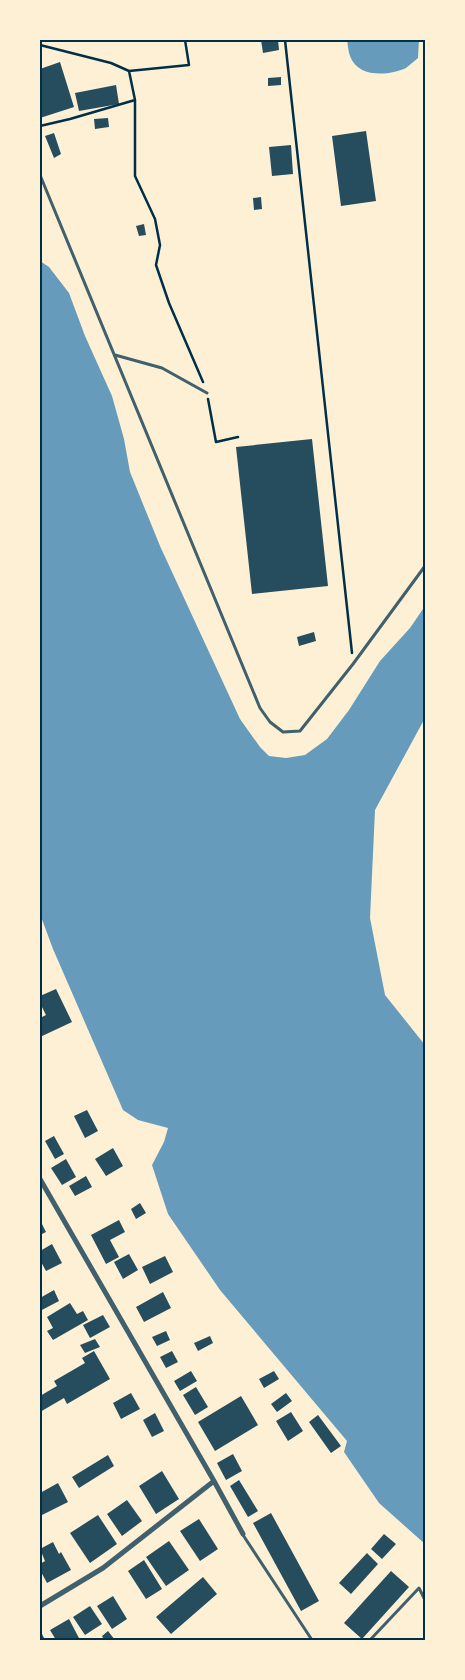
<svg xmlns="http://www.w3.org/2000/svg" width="465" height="1680" viewBox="0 0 465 1680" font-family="'Fira Sans',sans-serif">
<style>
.water{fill:#669bbc}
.building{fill:#264d5e}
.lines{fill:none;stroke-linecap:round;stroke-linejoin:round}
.path{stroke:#003049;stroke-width:2.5}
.service{stroke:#3f606c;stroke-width:3}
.minor{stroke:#3f606c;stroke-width:5}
.neatline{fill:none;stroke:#003049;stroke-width:2}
</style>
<rect width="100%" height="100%" fill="#fdf0d5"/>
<!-- water -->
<path class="water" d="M347,40H419L418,58C414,61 410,65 406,68C388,76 358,78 350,56C348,51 348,45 347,40Z
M40,261L49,267L69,293L85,336L112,396L124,439L130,472L160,546L240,719L260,747L269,756L286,758L305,755L327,739L349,710L380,661L410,628L425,606V718L375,810L370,918L385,995L425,1045V1544L379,1503L344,1452L347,1441L220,1290L168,1214L152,1165L164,1142L168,1128L138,1120L123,1110L53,949L40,914Z"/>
<!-- building -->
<path class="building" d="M261,40H278L279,50L263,53Z
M60,62L74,107L40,118V69Z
M281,77V85L268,86V78Z
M116,85L119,104L79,111L75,93Z
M108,118L109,127L95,129L94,119Z
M366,131L376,201L341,206L332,136Z
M54,133L61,154L54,158L45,136Z
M291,145L293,174L272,176L269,147Z
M261,197L262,209L254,210L253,198Z
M144,224L146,235L139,236L136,226Z
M312,439L328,586L252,594L236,447Z
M314,632L316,641L299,646L297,637Z
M56,989L72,1022L40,1037V1018L46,1015L40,1003V996Z
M87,1110L98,1131L85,1138L74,1116Z
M54,1136L64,1154L55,1159L45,1141Z
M113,1148L123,1166L106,1176L95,1159Z
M66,1159L76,1177L62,1185L51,1168Z
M86,1176L92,1187L75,1196L69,1186Z
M140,1203L146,1213L136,1219L131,1209Z
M40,1220L46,1232L40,1235Z
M119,1220L125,1232L110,1240L119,1257L106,1264L91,1235Z
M52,1244L62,1263L46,1271L40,1260V1251Z
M129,1254L138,1270L123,1279L114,1262Z
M165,1256L173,1272L150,1284L142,1267Z
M54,1290L59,1301L40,1311V1298Z
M163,1292L171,1308L144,1322L136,1307Z
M70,1303L77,1314L83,1311L88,1320L53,1340L47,1331L53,1328L47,1317Z
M103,1315L110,1327L90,1338L83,1325Z
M166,1331L170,1340L157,1346L152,1337Z
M210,1336L213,1343L198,1351L194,1343Z
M95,1339L100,1347L85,1353L80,1345Z
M94,1351L110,1379L67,1404L64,1398L40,1412V1396L57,1386L54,1381L85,1363L82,1358Z
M172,1351L178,1362L166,1368L160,1357Z
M191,1371L197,1381L180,1391L174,1381Z
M274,1371L279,1379L264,1388L259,1379Z
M196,1387L208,1407L195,1415L183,1395Z
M131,1393L140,1409L121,1419L113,1403Z
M286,1393L292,1401L277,1412L271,1404Z
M241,1396L258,1425L215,1451L198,1422Z
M291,1412L303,1431L288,1441L276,1421Z
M155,1413L164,1431L152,1437L143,1420Z
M318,1415L341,1446L331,1453L309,1422Z
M233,1454L242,1471L226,1480L217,1463Z
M108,1455L114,1466L79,1488L72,1477Z
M162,1471L179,1499L156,1514L139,1486Z
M239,1480L258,1511L248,1517L230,1486Z
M58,1483L68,1502L40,1516V1493Z
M127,1500L142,1521L122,1536L107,1514Z
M271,1513L319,1601L301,1611L253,1523Z
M98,1515L117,1544L90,1563L70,1533Z
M199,1519L218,1549L200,1561L180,1531Z
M384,1534L396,1544L382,1559L371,1549Z
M169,1541L189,1570L166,1586L146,1557Z
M53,1542L59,1554L61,1552L71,1570L47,1583L40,1570V1564L45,1561L40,1549Z
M367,1553L378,1564L351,1594L339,1583Z
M144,1560L162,1589L146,1599L128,1571Z
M391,1571L409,1587L362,1639L344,1623Z
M203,1577L217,1594L171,1634L156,1617Z
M113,1596L127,1619L112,1629L97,1606Z
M90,1606L102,1624L85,1635L73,1617Z
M69,1619L80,1640H56L50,1630Z
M108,1631L115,1640H104L102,1636Z
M41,1632L45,1640H40Z"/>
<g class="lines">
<!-- path -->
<path class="path" d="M285,40L352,653
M40,45L111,63L129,71L189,65L185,40
M135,100V176L155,219L160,245L156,265L169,303L203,382
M40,126L70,119L135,100L129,71
M208,399L216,442L238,437"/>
<!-- service -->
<path class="service" d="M40,175L260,708L270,722L283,732L300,731L353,664L425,566
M115,355L162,368L207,393
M243,1535L312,1640
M370,1640L419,1588L425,1600"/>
<!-- minor -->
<path class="minor" d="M40,1179L214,1481L103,1568L40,1606
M214,1481L243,1534"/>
</g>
<!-- border -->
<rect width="465" height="1680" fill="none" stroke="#fdf0d5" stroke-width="82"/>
<rect x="41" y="41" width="383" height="1598" class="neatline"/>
</svg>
